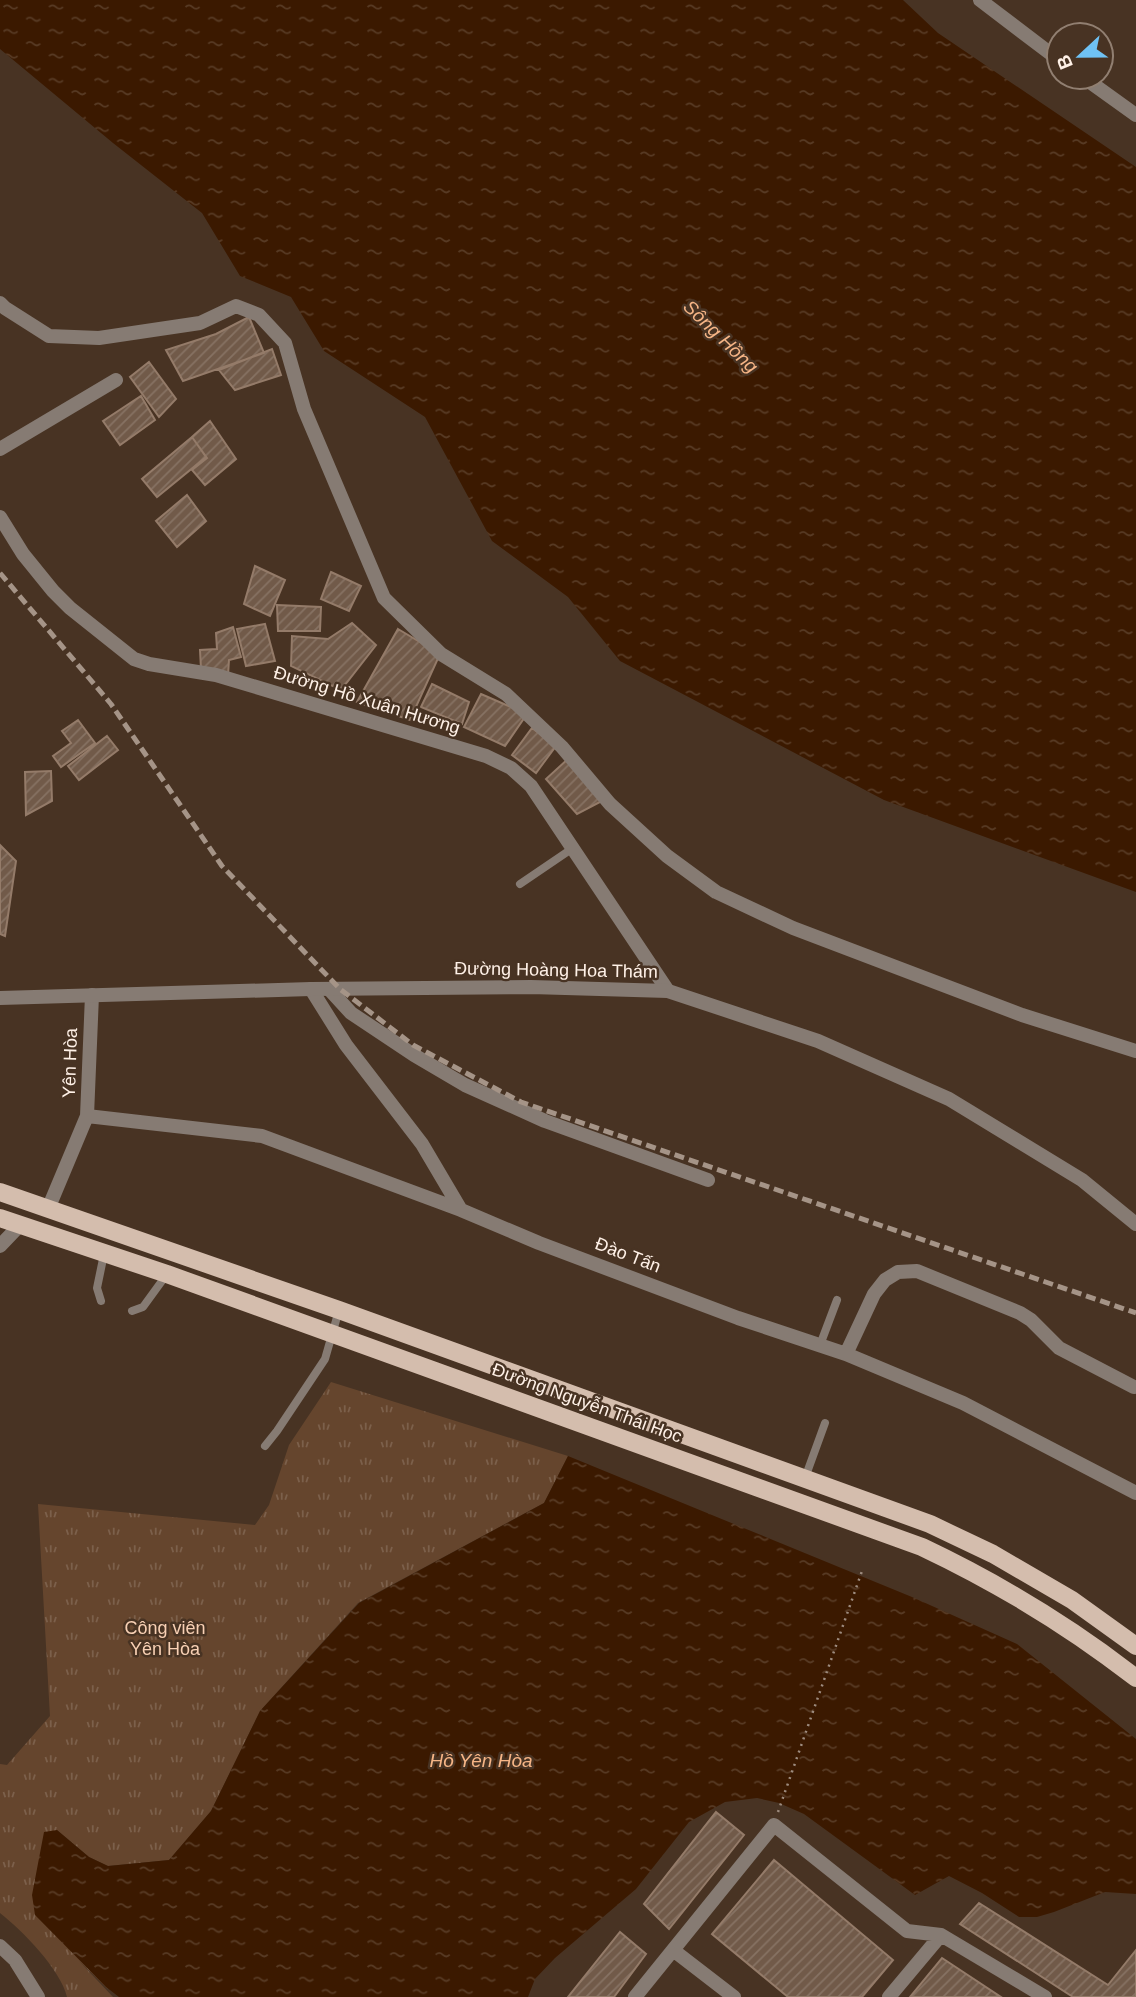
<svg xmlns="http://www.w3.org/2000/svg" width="1136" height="1997" viewBox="0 0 1136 1997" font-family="Arial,sans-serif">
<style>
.park{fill:url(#park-tufts)}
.water{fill:url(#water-ripples)}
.building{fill:url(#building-hatch);stroke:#947b69;stroke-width:2}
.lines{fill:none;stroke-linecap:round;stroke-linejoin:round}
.path{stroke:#9e8c7f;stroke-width:2.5;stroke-dasharray:2 5;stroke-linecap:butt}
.service{stroke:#867b73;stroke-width:8}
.minor{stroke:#867b73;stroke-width:14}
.tertiary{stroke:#867b73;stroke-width:14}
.primary{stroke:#d4bdad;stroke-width:18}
.rail{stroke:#a59487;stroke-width:5;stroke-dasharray:10 5;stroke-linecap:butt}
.labels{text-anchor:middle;stroke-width:5;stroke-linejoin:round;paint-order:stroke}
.street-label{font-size:18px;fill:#fff1e7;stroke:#483323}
.park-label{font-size:18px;fill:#f8d0b4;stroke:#483323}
.water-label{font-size:19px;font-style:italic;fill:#f6b586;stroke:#483323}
</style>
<defs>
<pattern id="park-tufts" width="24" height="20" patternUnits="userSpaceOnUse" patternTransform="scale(1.75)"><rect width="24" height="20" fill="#65452d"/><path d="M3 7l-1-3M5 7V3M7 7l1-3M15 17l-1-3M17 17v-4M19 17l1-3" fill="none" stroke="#7c604b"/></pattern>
<pattern id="water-ripples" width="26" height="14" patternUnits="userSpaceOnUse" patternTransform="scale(1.75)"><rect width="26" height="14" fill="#3b1900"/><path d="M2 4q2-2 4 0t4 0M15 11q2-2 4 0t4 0" fill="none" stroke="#583b25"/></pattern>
<pattern id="building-hatch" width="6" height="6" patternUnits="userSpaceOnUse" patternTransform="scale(1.75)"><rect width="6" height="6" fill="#715a49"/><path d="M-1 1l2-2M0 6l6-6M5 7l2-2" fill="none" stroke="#867263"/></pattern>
</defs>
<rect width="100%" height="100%" fill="#483323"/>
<!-- park -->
<path class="park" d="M331,1382L568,1456L544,1503L358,1603L260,1711L211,1811L169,1860L108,1866L89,1857L57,1830L108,1989L79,1961L113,1997H67C61,1970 22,1930 0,1913V1764L7,1765L50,1716L38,1504L255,1525L269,1505L289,1445Z"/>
<!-- water -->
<path class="water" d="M0,0H903L938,33L1136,167V892L884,800L620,661L568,597L492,541L425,417L324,351L291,297L240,276L202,213L113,143L0,49Z
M568,1456L912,1597L1017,1644L1136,1739V1894L1105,1892L1054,1912L1037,1917H1019L982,1893L949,1876L915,1895L804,1814L779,1803L757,1798L725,1802L689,1822L636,1889L555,1958L535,1979L528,1997H119L106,1987L35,1915L32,1895L44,1832L57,1830L89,1857L108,1866L169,1860L211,1811L260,1711L359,1603L544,1503Z"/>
<!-- building -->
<path class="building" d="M249,317L264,353L183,381L166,350L216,334Z
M272,349L281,375L235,390L219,370Z
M149,362L176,399L159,417L130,377Z
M141,396L155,420L120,445L103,421Z
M210,421L236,459L205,485L192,470L207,458L192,437Z
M192,437L206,457L157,497L142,479Z
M187,495L206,521L177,547L156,521Z
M255,566L285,580L270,616L244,604Z
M331,572L361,586L349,611L321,599Z
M277,605L321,607L320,631H278Z
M352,623L376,645L341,690L291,666L292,636L328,639Z
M265,624L275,661L246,666L237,629Z
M233,627L241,657L229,660L228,675L201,669L200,650L217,649L216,633Z
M398,629L440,654L410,720L357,702Z
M432,684L469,702L462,724L421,707Z
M481,694L527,714L505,746L464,727Z
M78,720L95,743L61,767L53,756L71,743L62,731Z
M532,728L556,746L536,773L512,755Z
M107,736L118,750L79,780L68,766Z
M569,758L604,800L577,814L546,779Z
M51,771L52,801L26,815L25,772Z
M0,845L16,861L5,936L0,934Z
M716,1812L744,1835L669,1929L644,1904Z
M774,1860L893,1960L862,1997H788L712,1934Z
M979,1903L1108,1985L1136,1950V1997H1073L960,1924Z
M620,1932L646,1954L614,1997H568Z
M942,1958L1001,1997H910Z"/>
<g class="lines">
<!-- path -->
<path class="path" d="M778,1812L862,1571"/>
<!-- service -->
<path class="service" d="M520,884L573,848
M101,1301L97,1288L104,1254
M132,1311L143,1307L167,1274
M820,1345L837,1300
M265,1446L277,1431L325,1359L339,1310
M805,1478L825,1423"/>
<!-- minor -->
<path class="minor" d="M0,303L5,308L49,336L99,338L200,323L236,306L259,315L285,343L304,409L384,598L441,654L506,694L562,747L610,804L667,856L716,892L793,928L1022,1015L1136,1051
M0,449L116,380
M0,517L23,554L53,591L70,608L134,659L149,664L216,675L486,756L511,768L531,786L668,991
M311,989L346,1045L422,1144L461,1210
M329,989L351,1013L414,1055L465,1085L545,1121L708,1180
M87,1116L262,1136L461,1210L539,1243L738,1318L846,1354L963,1403L1136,1493
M48,1209L87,1116L92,995
M0,1246L21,1224
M846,1354L874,1294L885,1280L898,1272L917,1271L1020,1313L1031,1320L1059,1348L1134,1387
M0,1946L15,1960L38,1997
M673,1950L734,1997
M635,1997L774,1825L907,1931L941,1935L1045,1997
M889,1997L941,1935"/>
<!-- tertiary -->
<path class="tertiary" d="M980,0L1059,60
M1083,77L1136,115
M0,998L311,989L531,987L668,991L818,1041L949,1099L1082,1180L1136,1224"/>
<!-- primary -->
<path class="primary" d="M0,1192L339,1310L930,1524L993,1554L1072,1600L1136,1646
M0,1218L167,1274L922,1547C998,1583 1069,1626 1136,1678"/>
<!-- rail -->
<path class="rail" d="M0,573L111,704L222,866L340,989L413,1045L521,1102L1136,1313"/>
</g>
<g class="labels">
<!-- street labels -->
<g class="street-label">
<text transform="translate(367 700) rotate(17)" y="6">Đường Hồ Xuân Hương</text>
<text transform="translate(556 970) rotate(1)" y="6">Đường Hoàng Hoa Thám</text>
<text transform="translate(70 1063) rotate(-88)" y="6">Yên Hòa</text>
<text transform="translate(628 1255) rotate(21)" y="6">Đào Tấn</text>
<text transform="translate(587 1403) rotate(20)" y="6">Đường Nguyễn Thái Học</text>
</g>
<!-- park labels -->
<g class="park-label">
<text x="165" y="1634">Công viên<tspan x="165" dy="21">Yên Hòa</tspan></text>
</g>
<!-- water labels -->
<g class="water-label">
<text transform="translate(721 336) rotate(44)" y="7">Sông Hồng</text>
<text x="481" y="1767">Hồ Yên Hòa</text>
</g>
</g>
<!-- north arrow -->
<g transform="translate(1080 56) rotate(248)"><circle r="33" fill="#483323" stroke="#917f71" stroke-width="2"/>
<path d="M0-5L12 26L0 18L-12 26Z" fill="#6fc2f4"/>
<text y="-10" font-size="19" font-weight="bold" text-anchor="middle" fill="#fff1e7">B</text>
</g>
</svg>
